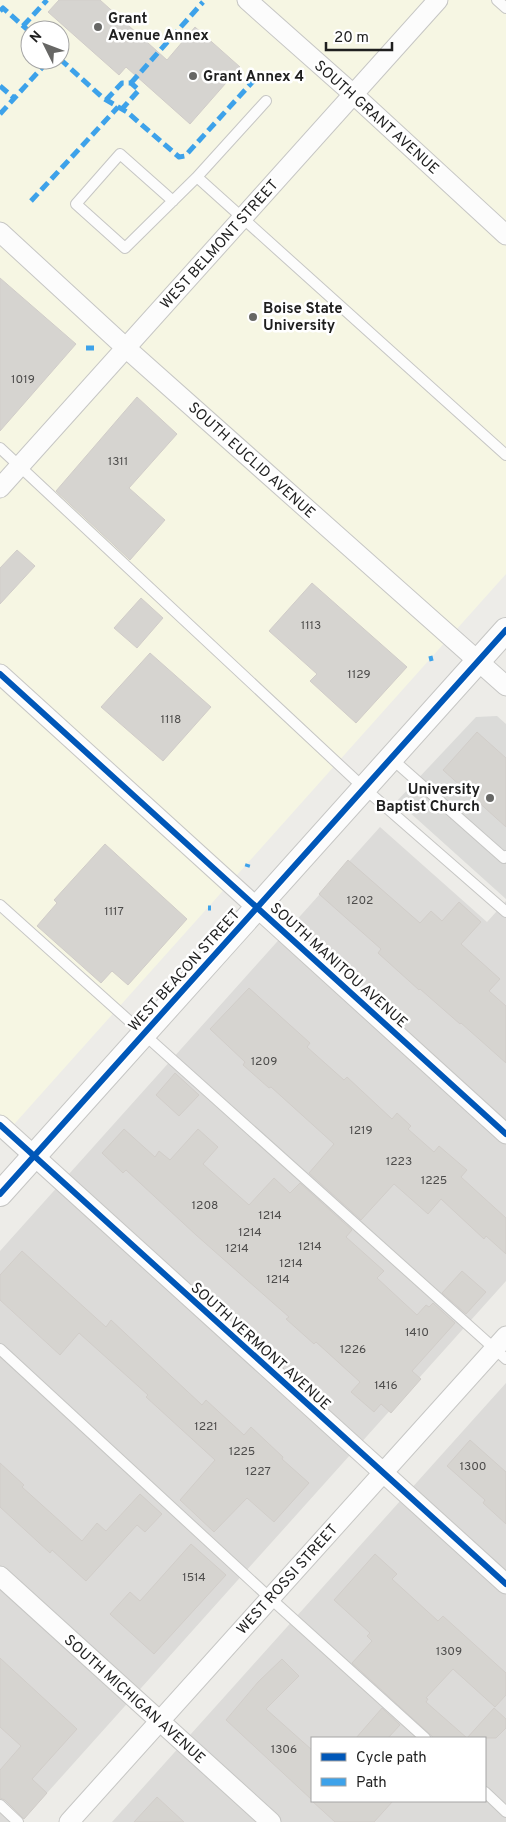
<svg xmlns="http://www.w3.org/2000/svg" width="506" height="1822" viewBox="0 0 506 1822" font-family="Overpass,sans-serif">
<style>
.residential{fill:#dcdbd9;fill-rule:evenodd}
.education{fill:#f6f6e3;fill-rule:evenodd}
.religious{fill:#dbdbd9}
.building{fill:#d6d4d0;stroke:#d1cdc9}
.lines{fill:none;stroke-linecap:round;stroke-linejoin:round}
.service-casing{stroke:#c6c6c4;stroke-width:12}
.minor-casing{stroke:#c6c6c4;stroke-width:21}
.tertiary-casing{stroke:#c6c6c4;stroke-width:26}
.service{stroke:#fcfcfc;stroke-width:10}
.minor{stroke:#fcfcfc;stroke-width:19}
.tertiary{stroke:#fcfcfc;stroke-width:24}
.quiet{stroke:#3da2ea;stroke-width:5;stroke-dasharray:10 5;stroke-linecap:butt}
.cycleway-casing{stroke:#fff;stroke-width:9}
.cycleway{stroke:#0057b8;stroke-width:6}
.poi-dot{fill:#676765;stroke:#fff;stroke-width:2}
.labels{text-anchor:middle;stroke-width:5;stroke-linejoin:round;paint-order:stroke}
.number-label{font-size:12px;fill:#4d4c4b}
.poi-label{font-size:15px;font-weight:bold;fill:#1f1f1f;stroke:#fff;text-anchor:start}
.street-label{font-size:15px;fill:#1f1f1f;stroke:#fff}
</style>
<rect width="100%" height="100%" fill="#edece8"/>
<!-- residential -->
<path class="residential" d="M380,827L487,922L506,901V1281L21,1822H0V1251Z
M506,1383V1822H112ZM312,1738H485V1801H312Z"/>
<!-- education -->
<path class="education" d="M0,0H506V574L0,1140ZM30,30H60V60H30Z"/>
<!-- religious -->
<path class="religious" d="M497,716L506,724V899L397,801L476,717Z"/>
<!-- building -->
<path class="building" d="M59,0H100L167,60L195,27L240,67L190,124L126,67L119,75L48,12Z
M0,278L76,344L0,431Z
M137,397L177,434L129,488L165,520L130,560L56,491Z
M17,550L35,566L0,604V568Z
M312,583L407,667L356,723L310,681L317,674L269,631Z
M141,598L163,618L137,648L114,628Z
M150,653L211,707L163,761L101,707Z
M477,732L506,758V827L443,770Z
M105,844L187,919L128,985L112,971L101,983L37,926L57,903L54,900Z
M348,860L420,923L431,911L442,921L459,902L481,922L461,944L500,979L489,991L506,1006V1063L461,1023L460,1024L420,989L419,990L378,953L381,949L319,894Z
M249,988L310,1043L307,1047L344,1080L347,1077L392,1119L397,1113L411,1126L408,1129L434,1152L439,1146L467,1170L461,1177L506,1218V1254L486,1236L484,1239L441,1199L428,1214L394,1184L361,1220L309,1173L334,1144L271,1087L269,1088L243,1065L245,1062L210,1029Z
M175,1073L199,1095L179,1116L156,1095Z
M124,1129L155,1157L159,1151L170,1160L198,1129L218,1147L203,1164L249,1205L274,1178L290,1193L300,1183L352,1230L346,1237L384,1271L377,1278L417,1315L426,1305L429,1307L433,1303L455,1323L412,1371L421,1379L391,1413L381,1404L374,1412L351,1392L360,1382L316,1342L314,1344L286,1319L289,1317L196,1235L126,1170L123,1173L102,1153Z
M22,1251L106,1327L111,1320L202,1405L206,1400L244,1435L251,1427L283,1457L282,1459L309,1483L274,1522L247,1498L214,1532L180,1500L215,1460L146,1397L148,1395L79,1333L60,1355L0,1300V1275Z
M462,1271L486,1292L466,1314L442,1293Z
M470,1440L506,1472V1524L483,1503L485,1500L447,1466Z
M0,1463L24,1485L22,1487L82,1541L97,1523L106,1531L140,1494L162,1514L145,1532L137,1525L86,1581L52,1550L50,1553L0,1507Z
M191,1544L226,1575L154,1654L110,1614L130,1592L140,1601Z
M375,1554L397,1574L392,1579L438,1621L443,1616L506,1673V1695L495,1707L453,1669L426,1698L428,1699L426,1702L467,1738L494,1708L506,1719V1728L496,1738H434L352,1663L372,1641L367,1636L370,1633L334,1600Z
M0,1658L77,1729L32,1779L47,1793L24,1819L5,1800L0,1798V1770L21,1746L0,1727Z
M282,1659L299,1676L266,1709L312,1750V1800L226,1720L258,1682Z
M382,1708L400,1725L388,1738H356Z
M157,1797L184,1822H134Z
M312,1801H393L374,1822H335Z"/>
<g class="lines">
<!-- service casing -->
<g class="service-casing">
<path id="service" d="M497,0L506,8
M266,101L197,177L506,455
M173,201L120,154L76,204L125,248L197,177
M0,448L364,788L506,912
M391,758L504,858L506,856
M0,905L506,1359
M0,1349L270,1598L425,1738
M485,1792L506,1812
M0,1805L18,1822"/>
</g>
<!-- minor casing -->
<g class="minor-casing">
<path id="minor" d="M247,0L353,94L506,235
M0,232L126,348L506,686
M0,488L438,0
M0,674L506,1134
M0,1125L506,1584
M0,1576L271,1822
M69,1822L506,1336"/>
</g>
<!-- tertiary casing -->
<g class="tertiary-casing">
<path id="tertiary" d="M0,1194L506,630"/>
</g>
<!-- service -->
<use href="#service" class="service"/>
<!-- minor -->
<use href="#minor" class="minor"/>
<!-- tertiary -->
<use href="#tertiary" class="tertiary"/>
<!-- quiet -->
<path class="quiet" d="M0,11L3,8L30,32
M23,26L47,0
M60,59L103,98L127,112L179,157L185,156L256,78
M131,83L203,2
M0,86L14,98
M106,100L122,83H131L139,90L122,109
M0,114L49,60
M31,201L118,107
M86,348H94
M429,659L433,658
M247,867L248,864
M208,908H211"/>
<!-- cycleway casing -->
<g class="cycleway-casing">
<path id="cycleway" d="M0,674L506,1134
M0,1125L506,1584
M0,1194L506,630"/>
</g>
<!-- cycleway -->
<use href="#cycleway" class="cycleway"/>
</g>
<!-- markers -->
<g class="poi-dot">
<circle cx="98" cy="27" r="5"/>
<circle cx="193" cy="76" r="5"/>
<circle cx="253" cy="317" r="5"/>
<circle cx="490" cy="798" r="5"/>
</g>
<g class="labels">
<!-- number labels -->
<g class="number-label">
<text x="23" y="383">1019</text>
<text x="118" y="465">1311</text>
<text x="311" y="629">1113</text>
<text x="359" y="678">1129</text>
<text x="171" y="723">1118</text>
<text x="360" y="904">1202</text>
<text x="114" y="915">1117</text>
<text x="264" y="1065">1209</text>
<text x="361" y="1134">1219</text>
<text x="399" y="1165">1223</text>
<text x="434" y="1184">1225</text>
<text x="205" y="1209">1208</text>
<text x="270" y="1219">1214</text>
<text x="250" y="1236">1214</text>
<text x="310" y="1250">1214</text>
<text x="237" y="1252">1214</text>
<text x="291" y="1267">1214</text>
<text x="278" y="1283">1214</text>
<text x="417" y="1336">1410</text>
<text x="353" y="1353">1226</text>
<text x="386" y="1389">1416</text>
<text x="206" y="1430">1221</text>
<text x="242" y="1455">1225</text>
<text x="473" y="1470">1300</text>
<text x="258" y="1475">1227</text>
<text x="194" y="1581">1514</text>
<text x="449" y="1655">1309</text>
<text x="284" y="1753">1306</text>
</g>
<!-- poi labels -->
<g class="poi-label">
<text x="108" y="23">Grant<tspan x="108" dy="17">Avenue Annex</tspan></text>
<text x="203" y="81">Grant Annex 4</text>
<text x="263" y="313">Boise State<tspan x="263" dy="17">University</tspan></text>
<text x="480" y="794" text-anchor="end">University<tspan x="480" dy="17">Baptist Church</tspan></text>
</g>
<!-- street labels -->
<g class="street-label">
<text transform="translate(377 117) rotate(42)" y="5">SOUTH GRANT AVENUE</text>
<text transform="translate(219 244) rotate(-48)" y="5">WEST BELMONT STREET</text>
<text transform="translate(252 460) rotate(42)" y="5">SOUTH EUCLID AVENUE</text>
<text transform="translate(339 965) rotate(42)" y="5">SOUTH MANITOU AVENUE</text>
<text transform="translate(184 970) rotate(-48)" y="5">WEST BEACON STREET</text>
<text transform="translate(261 1346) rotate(42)" y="5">SOUTH VERMONT AVENUE</text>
<text transform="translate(287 1579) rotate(-48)" y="5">WEST ROSSI STREET</text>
<text transform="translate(135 1699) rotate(42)" y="5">SOUTH MICHIGAN AVENUE</text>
</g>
</g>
<!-- legend -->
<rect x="311" y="1737" width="175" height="65" fill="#ffffff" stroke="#a5a5a5"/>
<rect x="321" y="1753" width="25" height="8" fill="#0057b8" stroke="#a5a5a5"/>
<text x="356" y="1762" font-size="15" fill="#1f1f1f">Cycle path</text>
<rect x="321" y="1778" width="25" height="8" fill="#3da2ea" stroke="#a5a5a5"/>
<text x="356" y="1787" font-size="15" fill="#1f1f1f">Path</text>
<!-- north arrow -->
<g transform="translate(45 45) rotate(312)"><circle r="24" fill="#ffffff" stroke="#a5a5a5"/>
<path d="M0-4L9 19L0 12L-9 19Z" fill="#676765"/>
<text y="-8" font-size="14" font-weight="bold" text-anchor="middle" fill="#1f1f1f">N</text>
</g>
<!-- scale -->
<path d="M326 42v8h66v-8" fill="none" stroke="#1f1f1f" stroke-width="2.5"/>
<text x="334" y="42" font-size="15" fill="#1f1f1f" stroke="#ffffff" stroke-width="4" paint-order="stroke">20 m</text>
</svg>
